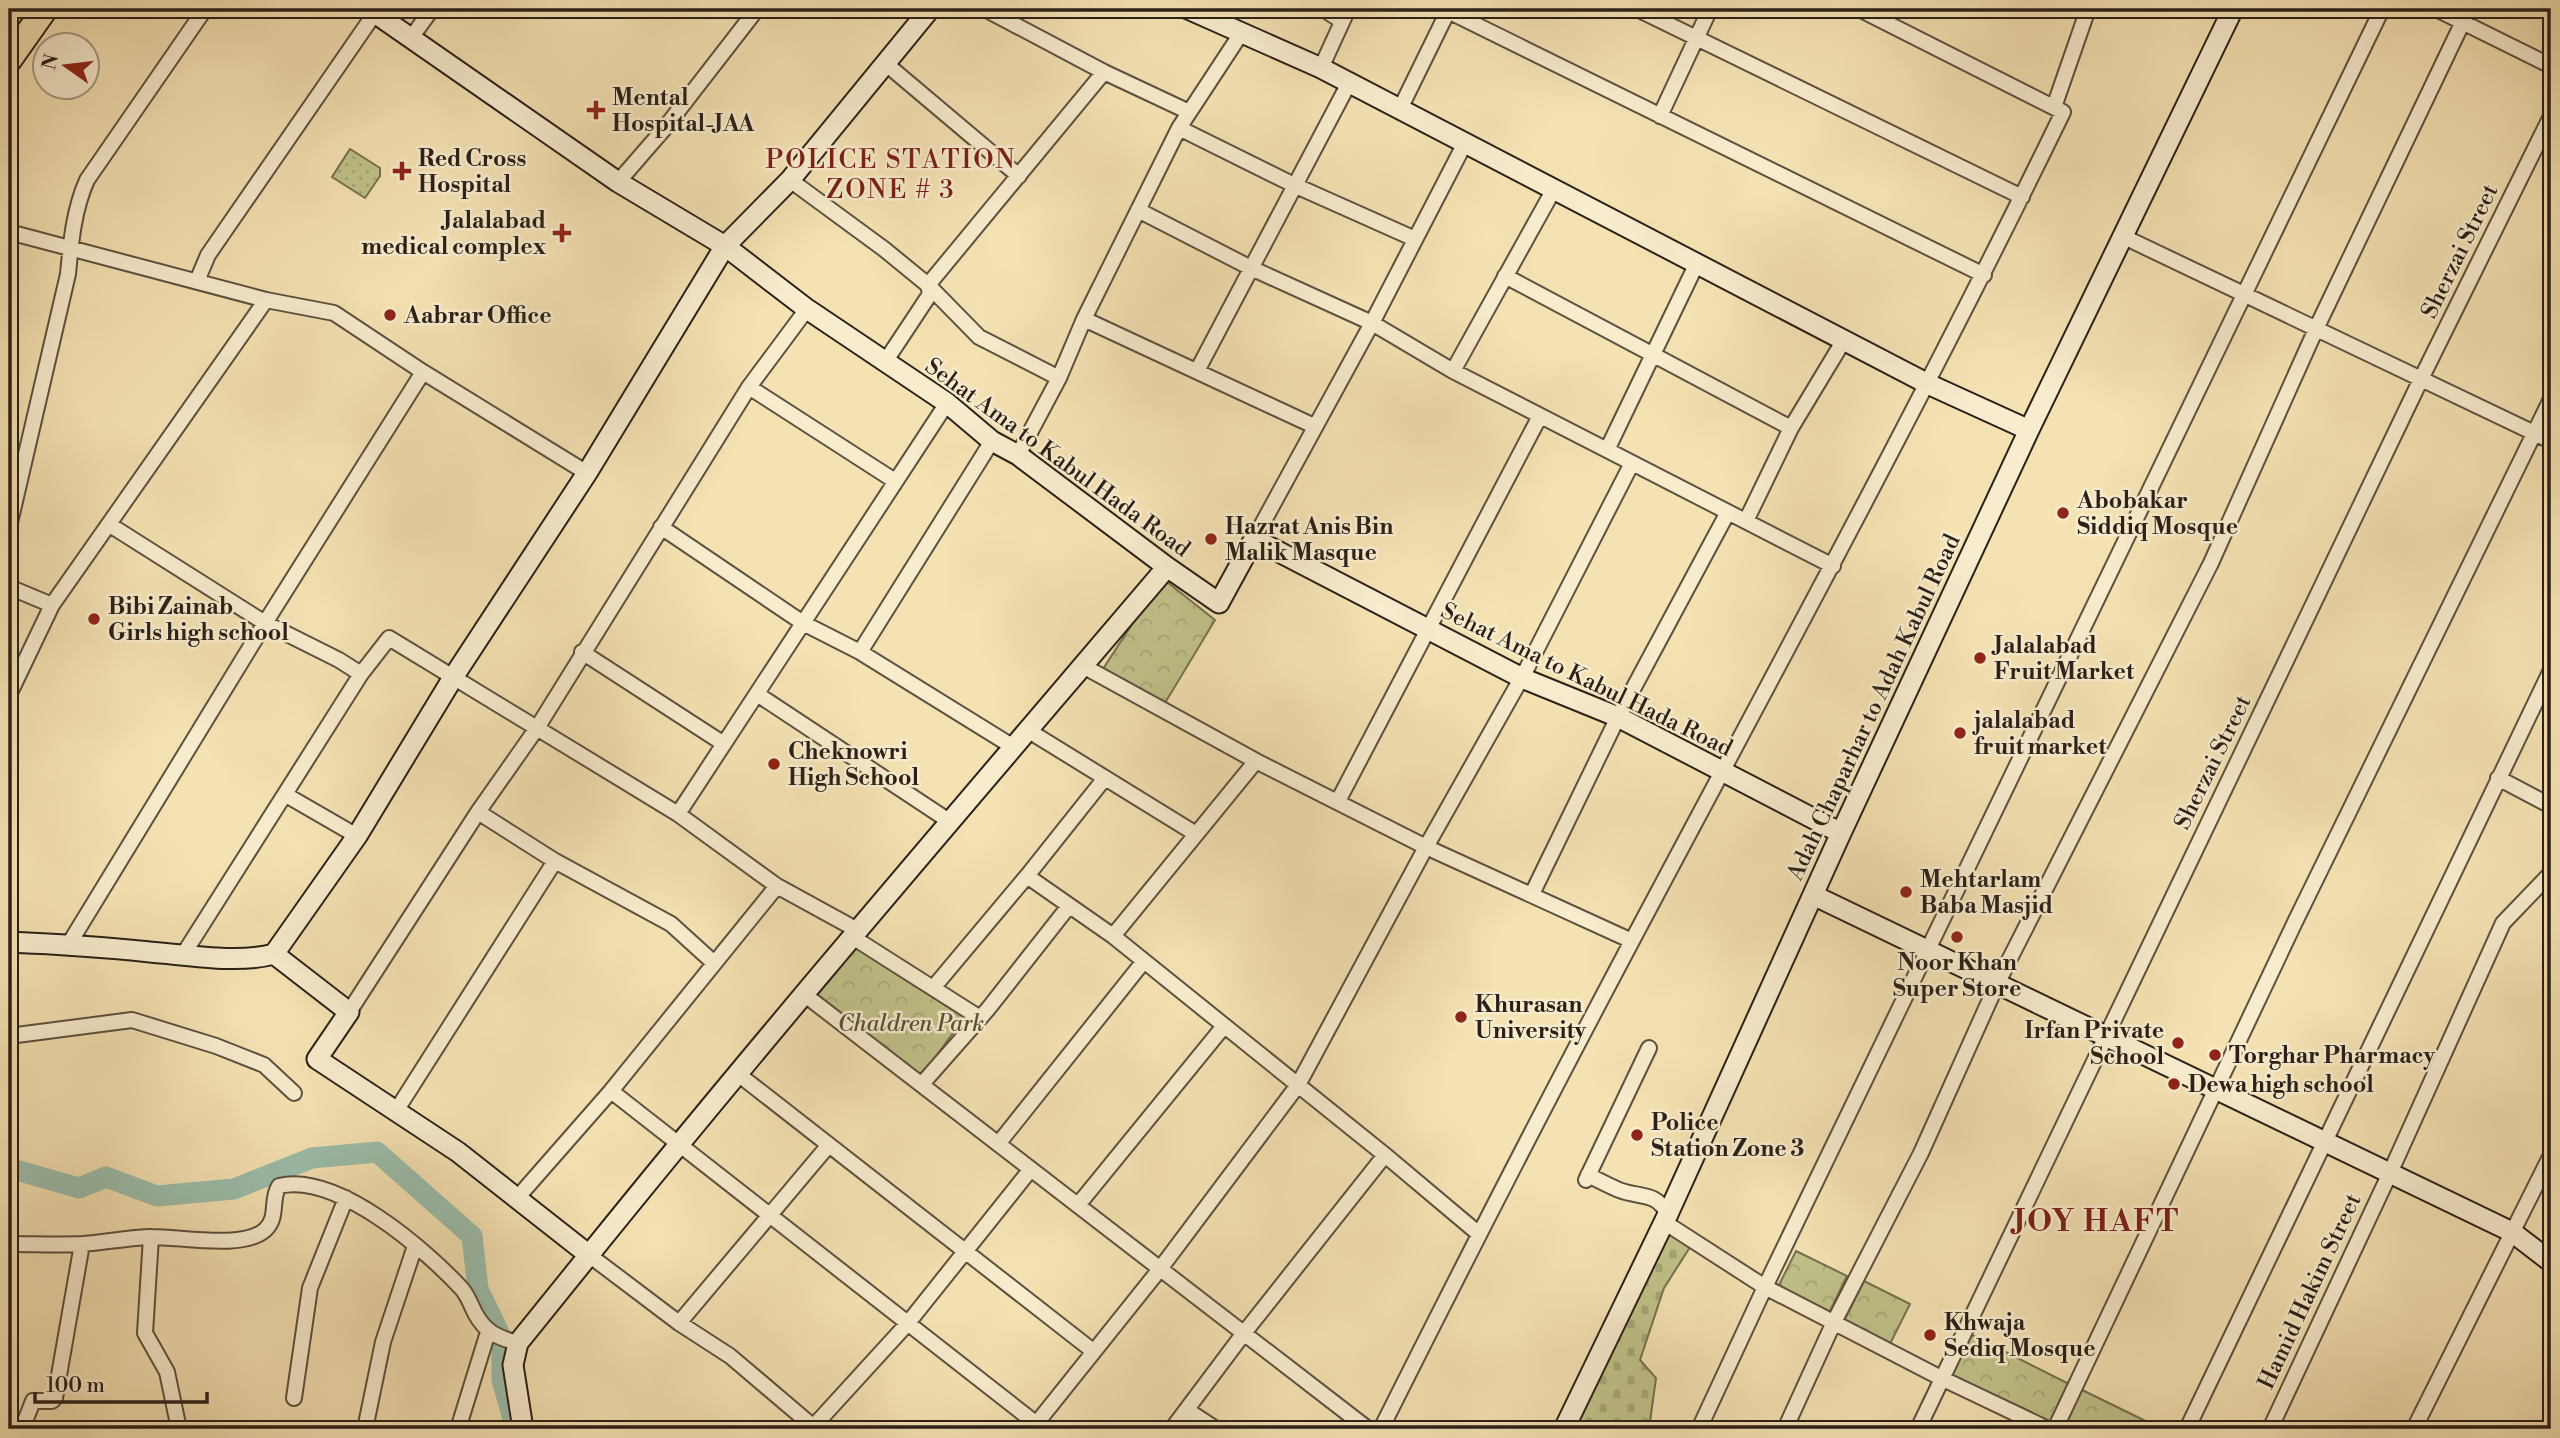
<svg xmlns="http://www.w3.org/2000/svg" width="2560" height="1438" viewBox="0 0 2560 1438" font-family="'Libre Bodoni',serif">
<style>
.grass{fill:url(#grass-dots);stroke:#757150;stroke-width:2}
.cemetery{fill:url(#cemetery-stones);stroke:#757150;stroke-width:2}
.park{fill:url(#park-crowns);stroke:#757150;stroke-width:2}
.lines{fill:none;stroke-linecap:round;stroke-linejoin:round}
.river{stroke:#9cbeac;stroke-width:21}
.street-casing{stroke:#5d503f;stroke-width:18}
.secondary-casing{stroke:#2a2018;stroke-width:23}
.highway-casing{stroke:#2a2018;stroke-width:28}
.street{stroke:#f8ecce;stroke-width:14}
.secondary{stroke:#f8ecce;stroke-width:19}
.highway{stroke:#f5e2b3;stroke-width:24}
.poi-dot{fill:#8f2418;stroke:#f8ecce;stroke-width:2.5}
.labels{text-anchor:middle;stroke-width:5;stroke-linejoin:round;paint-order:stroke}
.poi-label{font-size:23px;font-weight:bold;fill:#2a2018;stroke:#f8ecce;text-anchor:start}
.street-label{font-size:23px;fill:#2a2018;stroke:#f8ecce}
.park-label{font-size:23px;font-style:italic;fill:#57513a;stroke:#f8ecce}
.quarter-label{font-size:26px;letter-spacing:2px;fill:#7a1f14;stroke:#f8ecce}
.district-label{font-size:30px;font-weight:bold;letter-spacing:2px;fill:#7a1f14;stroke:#f8ecce}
</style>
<defs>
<pattern id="grass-dots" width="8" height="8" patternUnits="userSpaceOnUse" patternTransform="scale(1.75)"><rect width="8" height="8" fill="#c0c289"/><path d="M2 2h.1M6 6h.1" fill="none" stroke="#a5a676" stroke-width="1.8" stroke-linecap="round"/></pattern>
<pattern id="cemetery-stones" width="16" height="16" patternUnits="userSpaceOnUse" patternTransform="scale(1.75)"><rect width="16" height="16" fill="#c0c289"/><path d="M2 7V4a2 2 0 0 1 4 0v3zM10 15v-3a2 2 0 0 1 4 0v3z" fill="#a5a676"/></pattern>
<pattern id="park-crowns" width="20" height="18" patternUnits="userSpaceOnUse" patternTransform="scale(1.75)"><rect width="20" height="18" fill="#c0c289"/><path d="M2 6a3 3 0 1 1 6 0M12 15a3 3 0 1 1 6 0" fill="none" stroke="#a5a676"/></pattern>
</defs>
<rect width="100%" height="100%" fill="#f5e2b3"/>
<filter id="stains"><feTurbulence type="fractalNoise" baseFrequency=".00286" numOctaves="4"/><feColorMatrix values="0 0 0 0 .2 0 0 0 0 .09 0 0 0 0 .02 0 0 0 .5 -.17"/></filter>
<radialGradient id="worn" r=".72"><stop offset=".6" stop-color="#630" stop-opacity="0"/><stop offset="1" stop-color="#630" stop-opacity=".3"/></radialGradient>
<!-- grass -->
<path class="grass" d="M350,149L380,168V176L365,198L332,177Z"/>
<!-- cemetery -->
<path class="cemetery" d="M1668,1230L1692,1244L1664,1288L1640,1360L1656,1378L1649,1429H1571Z"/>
<!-- park -->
<path class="park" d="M1162,578L1215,620L1165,703L1103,669Z
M858,945L967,1014L920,1078L812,997Z
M1796,1251L1847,1276L1829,1313L1778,1287Z
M1864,1281L1910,1304L1890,1344L1844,1321Z
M1970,1334L2069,1384L2049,1424L1950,1374Z
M2076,1387L2162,1429H2059Z"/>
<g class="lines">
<!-- river -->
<path class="river" d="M9,1168L79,1188L106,1177L157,1196L234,1189L312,1158L377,1152L472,1236L478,1289L502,1339V1380L516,1429"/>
<!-- street casing -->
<g class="street-casing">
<path id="street" d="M985,9L1104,72L1187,111
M1323,9L1342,21
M1637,9L2022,197
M2436,9L2551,66
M1448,11L1984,275
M411,38L432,9
M885,63L1019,176
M1321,68L1348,9
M2054,107L2088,9
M1400,109L1449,9
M1660,116L1710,9
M1179,128L1294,185L1415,239
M790,180L884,249L928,285L979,337L1059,378
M618,182L664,129L757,9
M1138,210L1251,268L1372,323L1453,371L1833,566
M9,232L266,300L334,313L423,372L587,473
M2122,236L2551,441
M1505,276L1791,428
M197,281L208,255L375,13
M1084,319L1314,426
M885,362L930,294L928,285L1104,72
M1197,371L1349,83
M1453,371L1554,189
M749,387L895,481
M1607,450L1697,263
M1018,455L1059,378L1084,319L1179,128L1242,32
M1746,521L1791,428L1844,340
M110,525L265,623L339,660L361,674
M9,527L68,274C71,241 74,209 87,180L205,9
M661,527L803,623L860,652L1015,748
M1254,539L1372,323L1465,143
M9,587L52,605
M582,652L724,744
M860,652L992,441
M1083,666L1256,761L1426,847L1632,941
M757,694L949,821
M9,695L52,605L266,300
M1029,731L1196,834
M2498,778L2551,806
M286,795L357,836
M1338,801L1540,416
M478,812L555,861L671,924L714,963
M678,814L947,403
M1027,876L1113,936L1385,1155L1479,1234
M1532,894L1618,717L1728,512
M1113,936L1256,761
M854,938L980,1018
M69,944L265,623L423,372
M183,955L361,674L389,638L678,814L777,886L859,931
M933,988L1027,876L1105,778
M805,995L1368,1429
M349,1012L478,812L537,728L749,387L807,309
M9,1036L132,1020L216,1046L264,1065L294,1093
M738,1074L1093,1351
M922,1084L988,1009L1069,906
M611,1091L1043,1429
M396,1111L555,861
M998,1144L1144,961
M1588,1175C1598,1180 1609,1186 1619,1190C1640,1198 1655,1191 1668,1214
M1586,1180L1649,1048
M518,1197L611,1091L777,886
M1078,1205L1224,1026
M1664,1222L1765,1287L1941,1378L2048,1429
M151,1237L145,1333L167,1372L179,1429
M9,1244C34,1244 59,1245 84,1244C106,1242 127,1238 149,1237C178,1236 242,1250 265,1230C279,1217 270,1200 279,1186C337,1172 426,1250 462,1289C468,1296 471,1305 475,1313C485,1332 498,1338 518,1343
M589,1255L679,1323L730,1356L816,1429
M679,1323L828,1146
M294,1398L310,1288L346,1198
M1187,1410L1216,1429
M813,1427L908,1323L1031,1169
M22,1429L33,1401H52L55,1398L82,1244
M365,1429L383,1342L415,1246
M458,1429L488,1332
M1032,1429L1160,1269L1298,1085L1426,847L1526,670L1632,463
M1172,1429L1244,1333L1385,1155
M1381,1429C1463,1265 1547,1101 1633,939C1779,664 1927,392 2063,112L1859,9
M1699,1429L1765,1287L2382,9
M1785,1429L1834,1322L1921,1153L1997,984L2211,563L2316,329L2469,9
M1918,1429L2421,379L2551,116
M2055,1429L2295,922L2551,399
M2187,1429L2551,670
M2270,1429L2390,1173L2503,923L2551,873
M2414,1429L2551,1155"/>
</g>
<!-- secondary casing -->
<g class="secondary-casing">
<path id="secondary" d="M369,9L618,182L725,246L807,309L947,403L992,441L1018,455L1167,567L1219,603L1254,539L1522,678L1618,717L1841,833
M1188,9L1321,68L1928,384L2029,430
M1813,895L2512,1232L2551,1262
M9,942C56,944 103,947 150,952C188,955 238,964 274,954L357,836L454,676L587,473L725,246L790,180L930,9
M274,954L349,1012L317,1059L458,1152L589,1255L518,1343L513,1365L523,1429
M589,1255C777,1022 973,795 1167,567
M1564,1429L1668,1214L1841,833L2029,430L2233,9"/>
</g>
<!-- highway casing -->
<g class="highway-casing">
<path id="highway" d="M9,60L45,9"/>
</g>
<!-- street -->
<use href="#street" class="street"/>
<!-- secondary -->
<use href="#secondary" class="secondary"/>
<!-- highway -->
<use href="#highway" class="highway"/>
</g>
<!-- markers -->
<g class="poi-dot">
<path d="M592.5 99.5h7v7h7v7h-7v7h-7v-7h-7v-7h7z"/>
<path d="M398.5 160.5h7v7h7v7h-7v7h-7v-7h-7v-7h7z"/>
<path d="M558.5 222.5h7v7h7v7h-7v7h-7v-7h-7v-7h7z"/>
<circle cx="390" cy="315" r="7"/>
<circle cx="2063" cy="513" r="7"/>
<circle cx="1211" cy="539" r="7"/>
<circle cx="94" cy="619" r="7"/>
<circle cx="1980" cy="658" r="7"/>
<circle cx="1960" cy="733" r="7"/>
<circle cx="774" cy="764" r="7"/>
<circle cx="1906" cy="892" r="7"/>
<circle cx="1957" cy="937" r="7"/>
<circle cx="1461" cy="1017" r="7"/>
<circle cx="2178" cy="1043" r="7"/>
<circle cx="2215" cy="1055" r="7"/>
<circle cx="2174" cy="1084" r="7"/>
<circle cx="1637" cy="1135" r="7"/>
<circle cx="1930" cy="1335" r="7"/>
</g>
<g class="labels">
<!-- poi labels -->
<g class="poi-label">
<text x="612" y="105">Mental<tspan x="612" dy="26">Hospital-JAA</tspan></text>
<text x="418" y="166">Red Cross<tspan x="418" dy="26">Hospital</tspan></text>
<text x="546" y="228" text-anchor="end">Jalalabad<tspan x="546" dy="26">medical complex</tspan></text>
<text x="404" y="323">Aabrar Office</text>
<text x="2077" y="508">Abobakar<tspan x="2077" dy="26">Siddiq Mosque</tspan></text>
<text x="1225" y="534">Hazrat Anis Bin<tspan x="1225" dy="26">Malik Masque</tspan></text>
<text x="108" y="614">Bibi Zainab<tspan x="108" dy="26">Girls high school</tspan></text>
<text x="1994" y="653">Jalalabad<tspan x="1994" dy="26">Fruit Market</tspan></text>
<text x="1974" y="728">jalalabad<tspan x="1974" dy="26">fruit market</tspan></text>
<text x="788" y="759">Cheknowri<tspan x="788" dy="26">High School</tspan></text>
<text x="1920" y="887">Mehtarlam<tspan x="1920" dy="26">Baba Masjid</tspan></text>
<text x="1957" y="970" text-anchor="middle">Noor Khan<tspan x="1957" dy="26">Super Store</tspan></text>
<text x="1475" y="1012">Khurasan<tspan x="1475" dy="26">University</tspan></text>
<text x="2164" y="1038" text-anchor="end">Irfan Private<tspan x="2164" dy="26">School</tspan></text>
<text x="2229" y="1063">Torghar Pharmacy</text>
<text x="2188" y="1092">Dewa high school</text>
<text x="1651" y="1130">Police<tspan x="1651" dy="26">Station Zone 3</tspan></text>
<text x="1944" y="1330">Khwaja<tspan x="1944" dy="26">Sediq Mosque</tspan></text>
</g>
<!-- street labels -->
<g class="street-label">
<text transform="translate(2459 251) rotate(-64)" y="8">Sherzai Street</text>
<text transform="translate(1058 457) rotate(36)" y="8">Sehat Ama to Kabul Hada Road</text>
<text transform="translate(1587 679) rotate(26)" y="8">Sehat Ama to Kabul Hada Road</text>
<text transform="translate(1873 707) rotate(-65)" y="8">Adah Chaparhar to Adah Kabul Road</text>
<text transform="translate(2212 762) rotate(-64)" y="8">Sherzai Street</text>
<text transform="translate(2309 1291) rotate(-65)" y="8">Hamid Hakim Street</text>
</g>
<!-- park labels -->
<g class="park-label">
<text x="911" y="1031">Chaldren Park</text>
</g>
<!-- quarter labels -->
<g class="quarter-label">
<text x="891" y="168">POLICE STATION<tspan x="891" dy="30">ZONE # 3</tspan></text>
</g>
<!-- district labels -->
<g class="district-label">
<text x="2097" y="1231">JOY HAFT</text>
</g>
</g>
<!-- margin -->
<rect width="2560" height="1438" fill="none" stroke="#f5e2b3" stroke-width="35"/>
<rect x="10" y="10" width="2539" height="1417" fill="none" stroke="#2a2018" stroke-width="3.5"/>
<rect x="18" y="18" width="2525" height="1403" fill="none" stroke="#2a2018" stroke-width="2"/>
<!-- north arrow -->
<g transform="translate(66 66) rotate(284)"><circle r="33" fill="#f8ecce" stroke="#a69a85" stroke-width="2"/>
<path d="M0-5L12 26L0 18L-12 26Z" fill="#8f2418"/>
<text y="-10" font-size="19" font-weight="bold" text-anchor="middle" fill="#2a2018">N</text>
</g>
<!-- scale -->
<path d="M35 1392v10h172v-10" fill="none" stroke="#2a2018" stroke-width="3.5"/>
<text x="46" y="1392" font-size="21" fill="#2a2018" stroke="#f8ecce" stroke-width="5" paint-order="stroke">100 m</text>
<rect width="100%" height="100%" filter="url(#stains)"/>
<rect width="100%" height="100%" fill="url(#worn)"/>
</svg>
